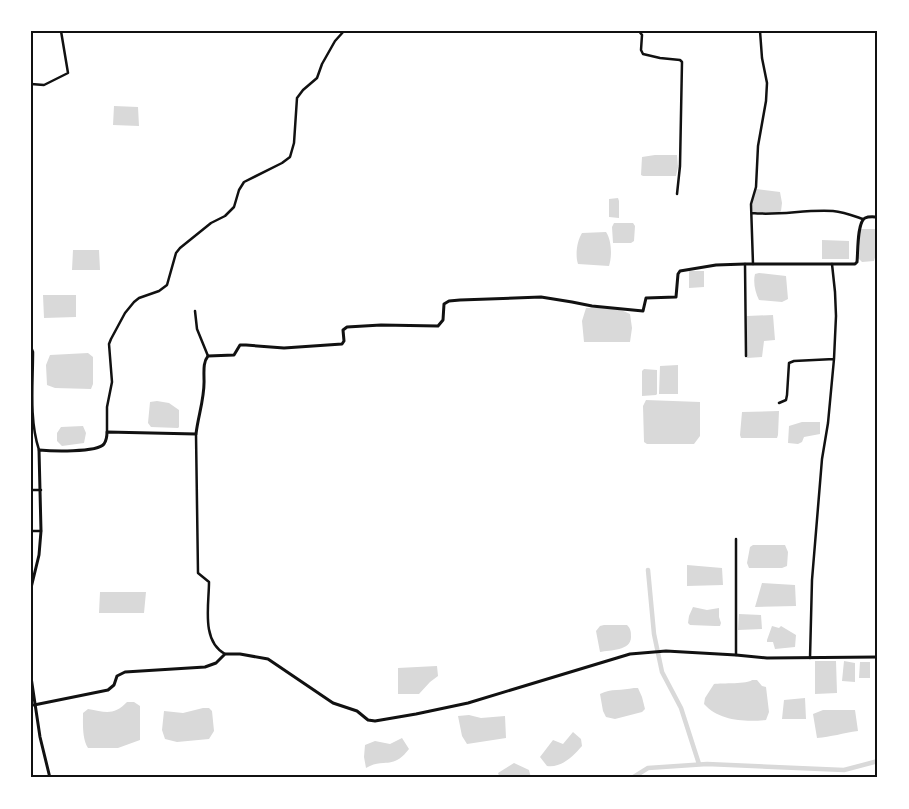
<svg xmlns="http://www.w3.org/2000/svg" width="909" height="809" viewBox="0 0 909 809" font-family="'Exo 2',sans-serif">
<style>
.water{fill:#d9d9d9}
.lines{fill:none;stroke-linecap:round;stroke-linejoin:round}
.canal{stroke:#d9d9d9;stroke-width:4.5}
.minor{stroke:#111;stroke-width:2.5}
.tertiary{stroke:#111;stroke-width:3}
.secondary{stroke:#111;stroke-width:3}
.neatline{fill:none;stroke:#111;stroke-width:2}
</style>
<rect width="100%" height="100%" fill="#fff"/>
<!-- water -->
<path class="water" d="M114,106L138,107L139,126L113,125Z
M655,155H677L678,167L676,176H643L641,175L642,157Z
M756,189L780,192L782,203L781,211L778,214L753,212L752,203Z
M609,199L618,198L619,201V218L609,217Z
M614,223H633L635,226L634,241L631,243H613L612,227Z
M860,229H876L877,251L874,261L862,262L858,258Z
M606,232C612,241 612,257 609,266L578,264C575,255 577,241 582,233Z
M822,240L849,241V259H822Z
M73,250H99L100,270H72Z
M689,271H704V287L689,288Z
M759,273L786,276L788,299L782,302L759,300C755,292 753,282 755,274Z
M43,295H76V317L44,318Z
M586,308C599,308 618,307 630,314L632,328L630,342H584L582,321Z
M773,315L775,340L764,341L762,357L747,358V316Z
M88,353L93,357V384L91,389L55,388L47,385L46,365L50,355Z
M678,365V394H659L660,366Z
M644,369L657,370V394L656,395L642,396V371Z
M646,400L700,402V436L694,444H647L644,442L643,406Z
M157,401L169,403L179,410V427L178,428L151,427L148,423L150,402Z
M779,411L778,435L777,438H741L740,435L742,412Z
M802,422H820V434L804,437L802,442L798,444L788,443L789,426Z
M83,426L86,433L84,443L62,446L57,441V433L61,427Z
M753,545H785L788,552L787,566L782,568H749L747,563L750,547Z
M687,565L722,568L723,585L687,586Z
M762,583L795,585L796,606L755,607Z
M100,592H146L144,613H99Z
M693,607L707,610L719,608V617L721,623L720,626H715L690,625L688,623L689,616Z
M739,614L761,615L762,629L738,630Z
M604,625H627C631,629 631,632 631,637C631,651 610,650 600,652L596,631L600,626Z
M772,626L779,628L781,626L796,635L795,647L775,649L773,642H767V640Z
M815,661H836L837,693L815,694Z
M844,661L855,663V682L842,681Z
M860,662H870V678H859Z
M437,666L438,676L430,682L419,694H398V668Z
M752,680H757L762,686L766,687L769,712L766,720C745,722 719,721 704,704L705,698L714,684C722,683 748,684 752,680Z
M634,688H638L642,697L645,709L642,712L615,719L606,717L603,711L600,694C611,688 622,691 634,688Z
M805,698L806,719H782L784,700Z
M127,702H134L140,706V740L118,748H88C82,739 83,724 83,713L88,709C105,712 114,716 127,702Z
M203,708H209L212,711L214,731L209,739L177,742L165,739L162,730L164,711L183,713Z
M823,710H855L858,731C843,733 831,737 817,738L813,714Z
M469,715L481,718L505,716L506,738L467,744L462,736L458,716Z
M573,732L581,739L582,746C573,756 562,768 547,766L540,757L553,740L563,744Z
M402,738L409,749C392,771 384,757 366,768L364,757L365,745L375,741L390,744Z
M514,763L529,770L531,778H500L498,773Z"/>
<g class="lines">
<!-- canal -->
<path class="canal" d="M648,570L654,634L662,672L681,708L699,764
M632,778L648,768L707,764L844,770L878,761"/>
<!-- minor -->
<path class="minor" d="M639,31L642,35L641,50L643,54L660,58L680,60L682,62L680,166L677,194
M31,84L44,85L68,73L61,31
M752,213C779,216 806,209 833,211C844,212 854,216 863,219
M745,264L746,356
M753,264L751,204L756,187L758,146L766,101L767,83L762,58L760,31
M195,311L197,329L208,356
M31,347L33,352C33,384 29,419 39,450
M779,403L786,400L787,395L789,363L794,361L834,359
M107,432V407L112,382L109,344L111,339L125,313L134,302L139,298L159,291L167,285L176,253L180,248L211,223L225,216L234,207L239,190L244,182L282,163L290,157L294,143L297,98L303,90L317,78L322,64L335,41L344,31
M196,434L198,573L209,582C209,605 201,641 225,654
M31,490H41
M31,531H41
M736,539V655
M810,658L812,580L822,459L828,423L834,359L836,316L835,292L832,264"/>
<!-- tertiary -->
<path class="tertiary" d="M34,705L108,690L114,685L117,676L125,672L205,667L216,663L225,654H240L268,659L333,703L357,711L368,720L375,721L416,714L468,703L630,654L666,651L736,655L767,658L878,657"/>
<!-- secondary -->
<path class="secondary" d="M31,588L39,555L41,531L39,450C50,451 97,453 104,444C106,441 107,436 107,432L196,434C198,416 205,397 204,379C204,371 203,362 208,356L234,355L240,345H246L284,348L342,344L344,341L343,330L347,327L381,325L438,326L443,320L444,304L449,301L460,300L541,297L572,302L592,306L643,311L646,298L676,297L678,274L680,271L716,265L745,264H855L857,262C858,253 857,222 865,218C869,216 874,217 878,217
M31,677L40,737L50,778"/>
</g>
<!-- border -->
<rect width="909" height="809" fill="none" stroke="#ffffff" stroke-width="65"/>
<rect x="32" y="32" width="844" height="744" class="neatline"/>
</svg>
